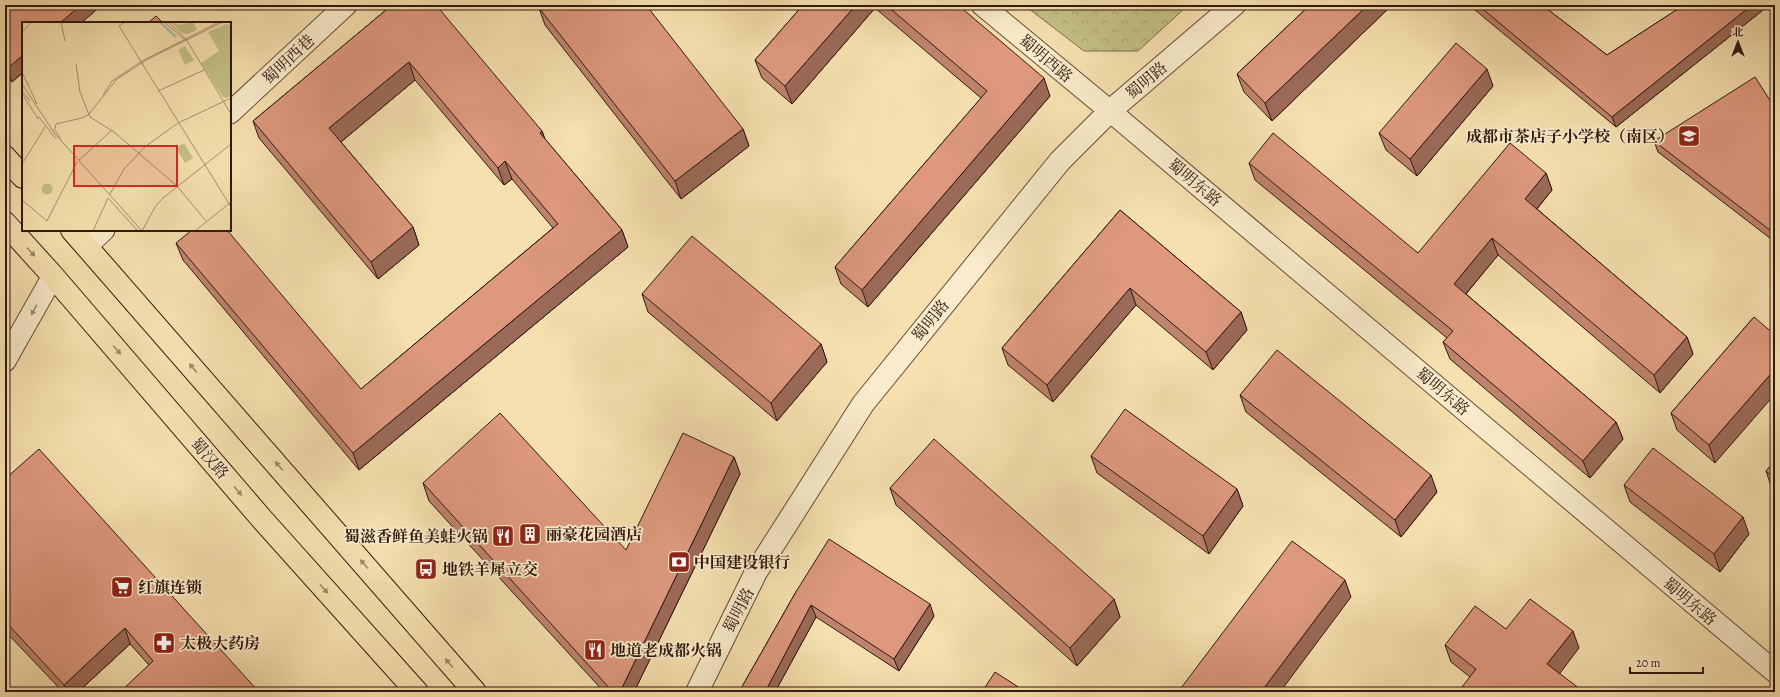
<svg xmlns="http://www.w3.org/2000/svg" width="1780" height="697" viewBox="0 0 1780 697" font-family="Alegreya,'Noto Serif SC',serif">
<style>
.park{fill:url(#park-crowns);stroke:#7a6c4a}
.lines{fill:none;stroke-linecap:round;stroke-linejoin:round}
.minor-casing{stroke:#624a36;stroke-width:23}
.tertiary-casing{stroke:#624a36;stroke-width:24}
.trunk-casing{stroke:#31180e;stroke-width:24}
.minor{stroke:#f9ebcb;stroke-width:21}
.tertiary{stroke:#f9ebcb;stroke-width:22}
.trunk{stroke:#f6e0af;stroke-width:22}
.wall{fill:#be836c;stroke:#31180e}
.shaded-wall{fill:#9b6a58;stroke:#31180e}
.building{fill:#dd987d;stroke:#31180e}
.oneway{fill:#9d8667}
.oneway2{fill:#9f8c76}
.labels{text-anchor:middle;stroke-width:3.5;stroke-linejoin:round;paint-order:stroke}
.street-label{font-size:16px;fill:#31180e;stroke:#f9ebcb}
.poi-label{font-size:16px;font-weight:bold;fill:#31180e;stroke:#f9ebcb;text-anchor:start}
.inset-river{fill:none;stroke:#9dbda9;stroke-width:2}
.inset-road{fill:none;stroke:#a7906f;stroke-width:1}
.view{fill:#d62828;fill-opacity:0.15;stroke:#d62828;stroke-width:2}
.inset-edge{fill:none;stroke:#31180e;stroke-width:2}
</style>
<defs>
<pattern id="park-crowns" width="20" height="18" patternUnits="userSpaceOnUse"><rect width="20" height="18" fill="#c3c086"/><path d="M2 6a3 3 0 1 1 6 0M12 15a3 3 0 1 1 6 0" fill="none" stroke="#a8a472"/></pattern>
</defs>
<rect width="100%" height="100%" fill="#f6e0af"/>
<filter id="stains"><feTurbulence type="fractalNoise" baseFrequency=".005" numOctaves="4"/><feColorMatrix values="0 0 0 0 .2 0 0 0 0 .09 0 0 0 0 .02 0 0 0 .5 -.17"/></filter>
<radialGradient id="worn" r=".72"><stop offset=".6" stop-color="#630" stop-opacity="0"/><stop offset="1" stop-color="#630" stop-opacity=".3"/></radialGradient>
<!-- park -->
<path class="park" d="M1024,5H1181L1185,8L1138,51H1084Z"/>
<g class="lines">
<!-- minor casing -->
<g class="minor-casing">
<path id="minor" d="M982,5L1110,111L1775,672
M230,113L346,5
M87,246L104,230
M5,361L53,276"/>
</g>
<!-- tertiary casing -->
<g class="tertiary-casing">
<path id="tertiary" d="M697,692L756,572L863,404L1060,161L1110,111L1234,5"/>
</g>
<!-- trunk casing -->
<g class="trunk-casing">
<path id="trunk" d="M5,157L23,177
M5,223L53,276L261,518L417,692
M72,230L475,692"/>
</g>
<!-- minor -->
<use href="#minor" class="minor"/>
<!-- tertiary -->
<use href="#tertiary" class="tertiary"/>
<!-- trunk -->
<use href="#trunk" class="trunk"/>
</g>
<!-- wall -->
<path class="wall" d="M5,5H102L12,82L5,74Z
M392,5L542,131L545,139L622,230L628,247L359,470L183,260L176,243L361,389L553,228L512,179L504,185L415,80L341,142L413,227L419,245L378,279L259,138L253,121Z
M803,5H958L1050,96L868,307L841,284L835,267L981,98L875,8L792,104L762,78L755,60Z
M1310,5H1392L1272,121L1244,92L1237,74Z
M1469,5H1542L1607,55L1684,5H1761L1763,10L1616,127Z
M539,8L743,129L749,146L681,199L545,25Z
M1493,86L1417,176L1386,150L1379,133Z
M1775,108V242L1658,152L1654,141Z
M1249,163L1418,253L1546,173L1552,190L1537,209L1687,337L1693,354L1660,393L1498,255L1466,294L1616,422L1623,439L1590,478L1450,359L1443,342L1447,338L1255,180Z
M1120,210L1241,312L1247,330L1213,370L1136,305L1053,402L1008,365L1002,348Z
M642,294L821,344L827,362L777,421L648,312Z
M1754,317L1715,463L1677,430L1671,413Z
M1240,395L1437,492L1401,537L1246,412Z
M1091,456L1237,489L1243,506L1209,554L1097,473Z
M734,457L740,474L634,692H604L429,501L423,483L626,550Z
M1775,461V491L1772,489L1766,471Z
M5,479L259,692L149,665L130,644L78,692H63L5,631Z
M1624,485L1749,534L1720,572L1630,502Z
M890,488L1114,599L1120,617L1077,666L896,505Z
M1775,570V585L1771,573Z
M797,590L934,616L899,671L816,617L775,692H739Z
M1506,629L1579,648L1470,677L1451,662L1445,645Z"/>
<!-- shaded-wall -->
<path class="shaded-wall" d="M81,5H102L81,23H60Z
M856,5H874L875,8L792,104L785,86Z
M1368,5H1392L1272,121L1265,103Z
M1752,5H1761L1763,10L1616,127L1612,117Z
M23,55V72L12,82L7,69Z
M409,62L415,80L336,146L329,128Z
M1487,69L1493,86L1417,176L1410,159Z
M1044,78L1050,96L868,307L862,290Z
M743,129L749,146L681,199L675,181Z
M542,131L548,148L540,133Z
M505,161L512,179L504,185L498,168Z
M1546,173L1552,190L1531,216L1525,199Z
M413,227L419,245L378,279L371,262Z
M622,230L628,247L359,470L353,453Z
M1492,238L1498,255L1460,301L1454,284Z
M1130,288L1136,305L1053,402L1047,385Z
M1241,312L1247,330L1213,370L1206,352Z
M1687,337L1693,354L1660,393L1654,375Z
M821,344L827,362L777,421L771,403Z
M1775,369V394L1715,463L1709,445Z
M1616,422L1623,439L1590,478L1583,461Z
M734,457L740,474L634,692H620Z
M1431,475L1437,492L1401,537L1395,520Z
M1237,489L1243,506L1209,554L1203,536Z
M1743,517L1749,534L1720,572L1714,554Z
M1345,580L1351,597L1280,692H1261Z
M1114,599L1120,617L1077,666L1070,648Z
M930,604L934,616L899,671L894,659Z
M811,605L816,617L775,692H765Z
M125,628L130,644L78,692H67L64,685Z
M1573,631L1579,648L1554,681L1547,664Z"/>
<!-- building -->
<path class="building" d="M5,5H81L60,23H23V55L7,69L5,67Z
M392,5H436L542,131L540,133L622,230L353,453L176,243L192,230H227L361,389L558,224L505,161L498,168L409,62L329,128L413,227L371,262L253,121Z
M543,5H646L743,129L675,181L539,8Z
M803,5H856L785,86L755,60Z
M886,5H958L1044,78L862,290L835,267L987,91Z
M1310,5H1368L1265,103L1237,74Z
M1478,5H1542L1607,55L1684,5H1752L1612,117Z
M156,16L163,23H148Z
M1456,43L1487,69L1410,159L1379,133Z
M1755,77L1775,108V234L1654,141Z
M1273,133L1418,253L1510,143L1546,173L1525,199L1687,337L1654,375L1492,238L1454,284L1616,422L1583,461L1443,342L1453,331L1249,163Z
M1120,210L1241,312L1206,352L1130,288L1047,385L1002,348Z
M692,236L821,344L771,403L642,294Z
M1754,317L1775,335V369L1709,445L1671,413Z
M1277,350L1431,475L1395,520L1240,395Z
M1125,409L1237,489L1203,536L1091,456Z
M500,413L626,550L683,433L734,457L620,692H613L423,483Z
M934,439L1114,599L1070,648L890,488Z
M1653,448L1743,517L1714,554L1624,485Z
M39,449L259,692H120L153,661L125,628L64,685L5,621V479Z
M1775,461V479L1766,471Z
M829,539L930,604L894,659L811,605L765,692H739L797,590Z
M1292,541L1345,580L1261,692H1178Z
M1775,570V579L1771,573Z
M1530,599L1573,631L1547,664L1584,692H1458L1476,669L1445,645L1475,606L1506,629Z
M995,672L1026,692H982Z"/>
<!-- one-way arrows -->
<defs><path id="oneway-solid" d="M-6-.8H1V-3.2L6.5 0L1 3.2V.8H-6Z"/></defs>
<g class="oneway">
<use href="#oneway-solid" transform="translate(31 252) rotate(47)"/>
<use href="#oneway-solid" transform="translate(117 350) rotate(49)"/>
<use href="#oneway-solid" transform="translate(193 368) rotate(-131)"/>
<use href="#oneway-solid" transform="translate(279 466) rotate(-131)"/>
<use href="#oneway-solid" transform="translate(238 491) rotate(49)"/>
<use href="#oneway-solid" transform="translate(364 564) rotate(-131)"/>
<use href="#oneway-solid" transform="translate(324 589) rotate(48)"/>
<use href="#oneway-solid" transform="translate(449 663) rotate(-131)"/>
</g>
<use class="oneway2" href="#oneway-solid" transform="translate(34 310) rotate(119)"/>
<!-- icons -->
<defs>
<g id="school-square" transform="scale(1.15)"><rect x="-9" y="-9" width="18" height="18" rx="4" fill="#8f2418" stroke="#f9ebcb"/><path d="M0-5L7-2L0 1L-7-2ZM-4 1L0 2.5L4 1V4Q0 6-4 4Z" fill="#fff"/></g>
<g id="building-square" transform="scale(1.15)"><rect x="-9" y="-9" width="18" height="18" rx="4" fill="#8f2418" stroke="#f9ebcb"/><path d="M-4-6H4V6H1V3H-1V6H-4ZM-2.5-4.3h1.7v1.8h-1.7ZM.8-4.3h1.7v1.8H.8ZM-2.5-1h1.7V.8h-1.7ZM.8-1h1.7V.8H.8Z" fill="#fff"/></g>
<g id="restaurant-square" transform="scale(1.15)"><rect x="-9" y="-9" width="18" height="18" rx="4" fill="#8f2418" stroke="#f9ebcb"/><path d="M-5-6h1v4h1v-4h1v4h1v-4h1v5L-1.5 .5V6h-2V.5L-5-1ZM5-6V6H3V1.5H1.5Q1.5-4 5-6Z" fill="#fff"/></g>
<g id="bank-square" transform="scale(1.15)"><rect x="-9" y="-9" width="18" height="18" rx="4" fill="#8f2418" stroke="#f9ebcb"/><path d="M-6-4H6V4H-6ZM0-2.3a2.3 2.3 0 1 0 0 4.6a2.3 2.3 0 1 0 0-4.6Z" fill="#fff"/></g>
<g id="bus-square" transform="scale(1.15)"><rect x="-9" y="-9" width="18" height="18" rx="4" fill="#8f2418" stroke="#f9ebcb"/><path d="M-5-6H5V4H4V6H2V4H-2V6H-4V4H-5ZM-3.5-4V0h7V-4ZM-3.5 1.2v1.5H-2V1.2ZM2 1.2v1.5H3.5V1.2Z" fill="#fff"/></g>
<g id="supermarket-square" transform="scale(1.15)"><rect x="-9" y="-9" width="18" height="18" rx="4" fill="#8f2418" stroke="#f9ebcb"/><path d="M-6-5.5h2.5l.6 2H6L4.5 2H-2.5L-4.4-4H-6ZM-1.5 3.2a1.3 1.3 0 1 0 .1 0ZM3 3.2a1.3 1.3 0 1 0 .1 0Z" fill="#fff"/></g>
<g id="pharmacy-square" transform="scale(1.15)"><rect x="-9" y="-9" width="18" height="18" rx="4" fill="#8f2418" stroke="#f9ebcb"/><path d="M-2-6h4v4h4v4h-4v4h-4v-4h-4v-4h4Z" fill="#fff"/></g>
</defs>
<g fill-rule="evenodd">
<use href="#school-square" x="1689" y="136"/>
<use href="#building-square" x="530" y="534"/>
<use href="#restaurant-square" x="503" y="536"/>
<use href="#bank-square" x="679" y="562"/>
<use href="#bus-square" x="426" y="569"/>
<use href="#supermarket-square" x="122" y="587"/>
<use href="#pharmacy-square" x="164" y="643"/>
<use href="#restaurant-square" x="595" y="650"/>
</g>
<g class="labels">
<!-- street labels -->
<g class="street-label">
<text transform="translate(1046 58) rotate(40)" y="6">蜀明西路</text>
<text transform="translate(288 59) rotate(-43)" y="6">蜀明西巷</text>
<text transform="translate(1146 80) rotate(-40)" y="6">蜀明路</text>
<text transform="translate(1195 182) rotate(40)" y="6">蜀明东路</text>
<text transform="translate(930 320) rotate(-51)" y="6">蜀明路</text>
<text transform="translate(1443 391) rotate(40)" y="6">蜀明东路</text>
<text transform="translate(210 458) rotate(49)" y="6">蜀汉路</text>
<text transform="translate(1690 601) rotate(40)" y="6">蜀明东路</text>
<text transform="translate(738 610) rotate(-63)" y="6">蜀明路</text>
</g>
<!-- poi labels -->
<g class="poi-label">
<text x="1674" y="142" text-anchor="end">成都市茶店子小学校（南区）</text>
<text x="546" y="540">丽豪花园酒店</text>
<text x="488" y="542" text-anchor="end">蜀滋香鲜鱼美蛙火锅</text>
<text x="694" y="568">中国建设银行</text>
<text x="442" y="575">地铁羊犀立交</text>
<text x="138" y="593">红旗连锁</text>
<text x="180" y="649">太极大药房</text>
<text x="610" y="656">地道老成都火锅</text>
</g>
</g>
<!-- overview -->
<g transform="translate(22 22)">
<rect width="209" height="209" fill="#f6e0af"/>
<path d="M163,24L172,38L163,43L156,28ZM162,121L171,136L163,141L154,126ZM19.5 167a5.5 5.5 0 1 1 11 0a5.5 5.5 0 1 1-11 0Z" fill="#c3c086"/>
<path d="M149,0L157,3L171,0L175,8L166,12L160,11ZM204,2L209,4V74L204,76L200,74L179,41L197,29L186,10Z" fill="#c3c086"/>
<path class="inset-river" d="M138,0L154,15"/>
<path class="inset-road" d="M39,0L43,19M103,0L97,4L209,185M142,0L163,18M146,0L164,17L209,92M0,10L10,0M54,42L58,70L68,95L92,110L155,164L184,199M0,50L15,82M0,62L33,112L88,173M0,69L8,79M136,69L182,48M1,73L16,97M81,73L90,59L120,39L197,0M16,94L34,117M32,107L39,117M33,107L34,102L60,96L67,92L95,57L126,37L201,0M57,138L89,109M0,142L23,105M88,172L102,147L124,124L156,101L209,76M88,173L120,209M86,176L116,209M0,178L25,199L55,140M71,209L86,176M120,209L133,185L141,176L209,122M173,209L209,180"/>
<path class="view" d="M52,124H155V164H52Z"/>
<rect width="209" height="209" class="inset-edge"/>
</g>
<!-- margin -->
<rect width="1780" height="697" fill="none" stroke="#f6e0af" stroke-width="20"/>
<rect x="6" y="6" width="1768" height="685" fill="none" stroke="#31180e" stroke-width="2"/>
<rect x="10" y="10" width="1760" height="677" fill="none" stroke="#31180e"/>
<!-- north arrow -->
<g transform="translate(1738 42)" stroke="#f9ebcb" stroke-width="3" paint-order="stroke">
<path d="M0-3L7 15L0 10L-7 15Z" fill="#31180e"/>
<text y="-6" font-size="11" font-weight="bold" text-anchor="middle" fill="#31180e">北</text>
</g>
<!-- scale -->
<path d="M1630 667v6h73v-6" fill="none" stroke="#31180e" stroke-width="2"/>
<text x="1636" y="667" font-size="12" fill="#31180e" stroke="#f9ebcb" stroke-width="3" paint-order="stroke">20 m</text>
<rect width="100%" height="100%" filter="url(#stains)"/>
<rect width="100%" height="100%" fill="url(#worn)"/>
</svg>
